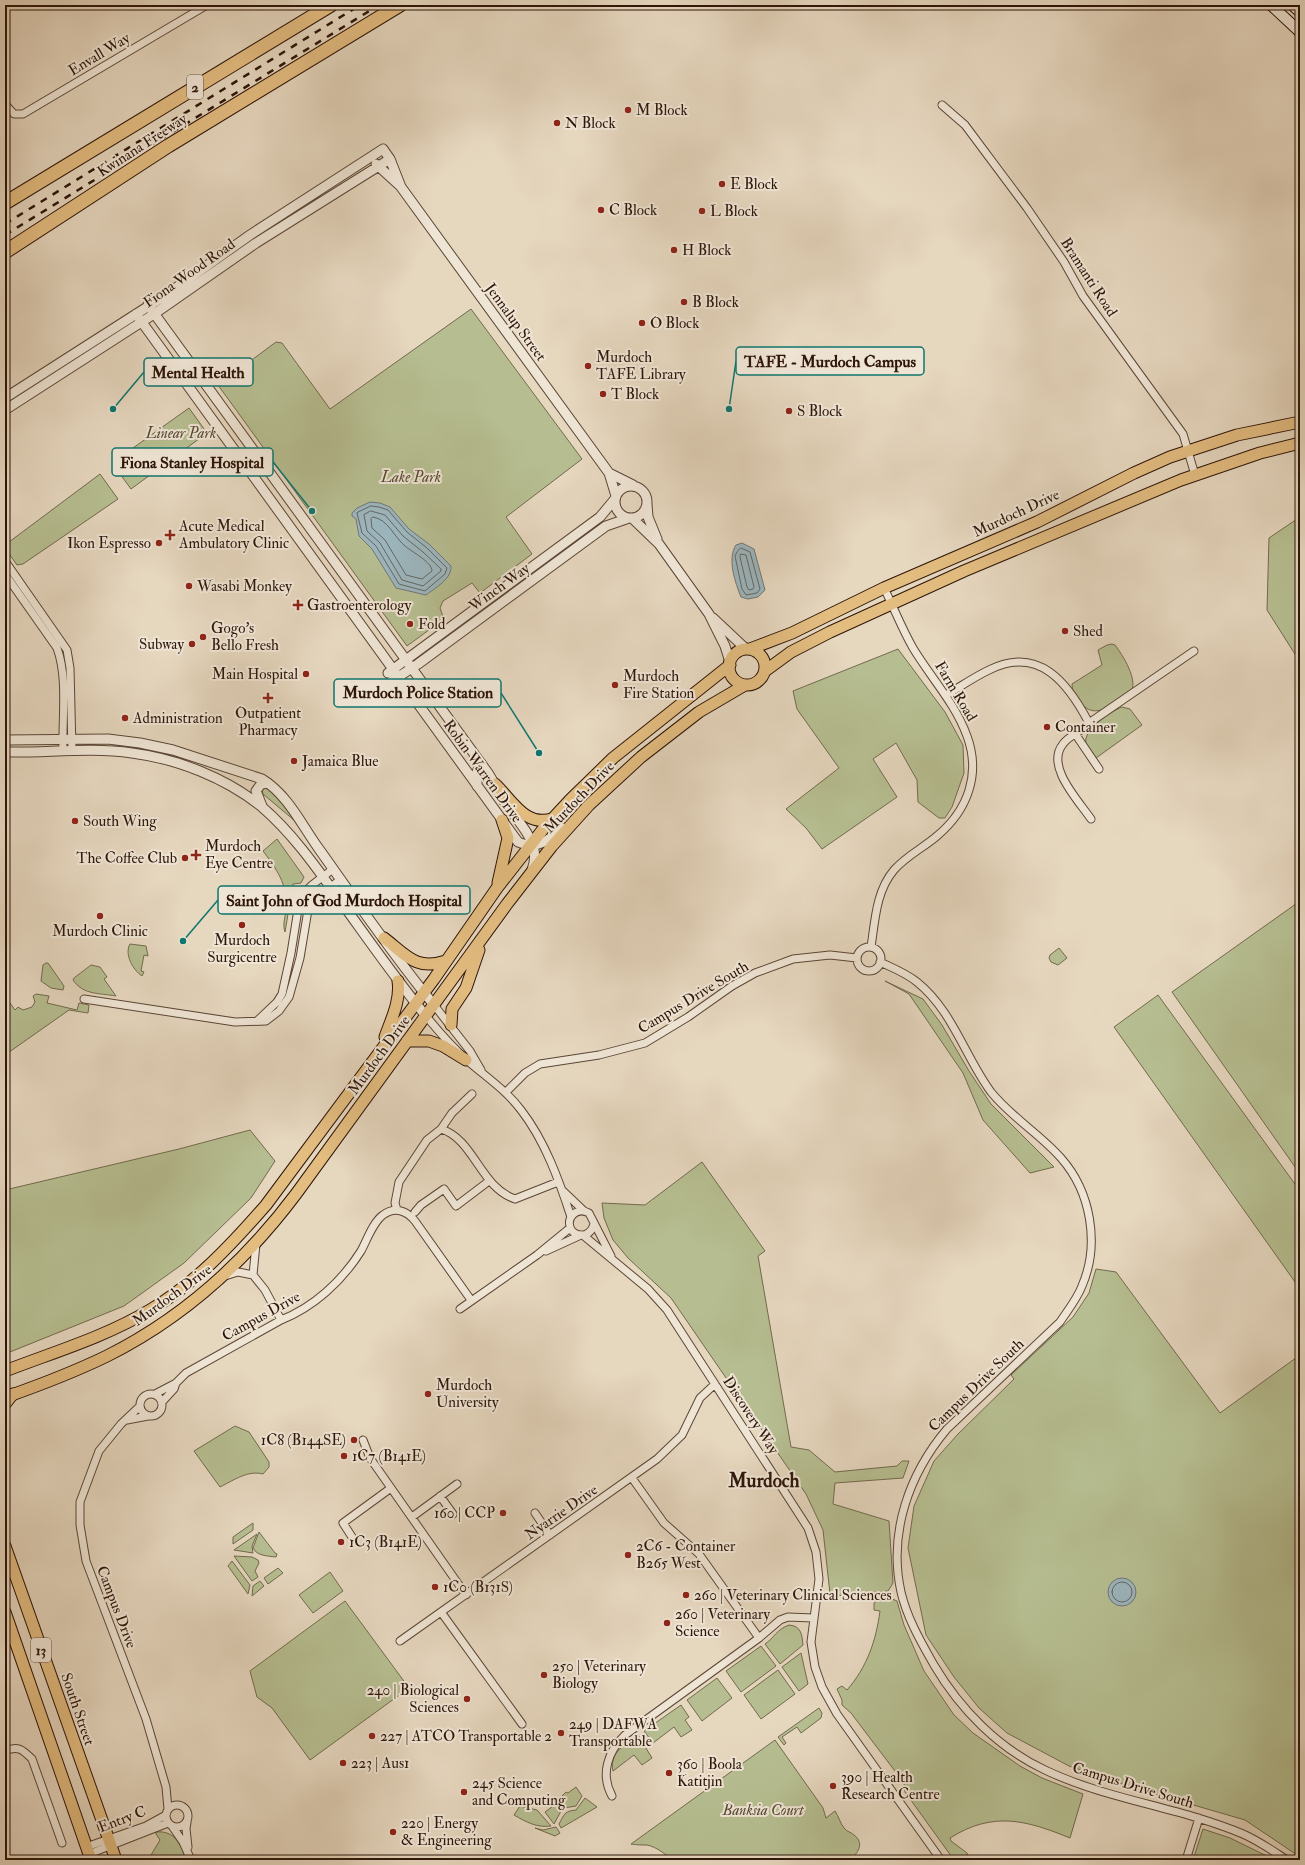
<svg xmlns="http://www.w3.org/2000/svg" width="1305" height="1865" viewBox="0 0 1305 1865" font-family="'IM FELL Double Pica',serif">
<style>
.green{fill:#b6be91;stroke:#726a4d}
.water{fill:#9cb6be;stroke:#707676}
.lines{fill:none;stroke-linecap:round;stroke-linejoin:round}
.shore{stroke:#646664;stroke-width:1}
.minor-casing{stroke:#5b4636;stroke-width:9}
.tertiary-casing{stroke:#5b4636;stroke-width:11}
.secondary-casing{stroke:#2d1509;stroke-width:12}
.primary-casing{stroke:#2d1509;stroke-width:13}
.trunk-casing{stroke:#2d1509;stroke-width:13}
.motorway-casing{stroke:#2d1509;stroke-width:15}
.minor{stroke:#efe5d5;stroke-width:7}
.tertiary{stroke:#efe5d5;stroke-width:9}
.secondary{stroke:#efe5d5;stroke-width:10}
.primary{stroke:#e3bc80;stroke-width:11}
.trunk{stroke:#e3bc80;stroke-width:11}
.motorway{stroke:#e3bc80;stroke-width:13}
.rail{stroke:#2d1509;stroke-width:2.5;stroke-dasharray:7 7;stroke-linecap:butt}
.poi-dot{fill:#8f2418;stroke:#efe5d5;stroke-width:1.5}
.labels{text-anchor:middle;stroke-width:4;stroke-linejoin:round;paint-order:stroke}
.shield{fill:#efe5d5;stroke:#675346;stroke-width:1}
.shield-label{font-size:14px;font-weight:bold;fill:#2d1509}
.street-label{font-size:15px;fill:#2d1509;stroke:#efe5d5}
.poi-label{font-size:15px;fill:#2d1509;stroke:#efe5d5;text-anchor:start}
.park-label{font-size:15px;font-style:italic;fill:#564832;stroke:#efe5d5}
.district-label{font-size:19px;font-weight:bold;fill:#2d1509;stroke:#efe5d5}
.leader{fill:none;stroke:#0f766e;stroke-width:1.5}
.callout-dot{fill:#0f766e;stroke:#efe5d5;stroke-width:1.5}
.callout{fill:#efe5d5;stroke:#0f766e;stroke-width:1.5}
.callout-label{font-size:16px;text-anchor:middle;font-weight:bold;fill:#2d1509}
</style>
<rect width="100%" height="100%" fill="#e6d7bf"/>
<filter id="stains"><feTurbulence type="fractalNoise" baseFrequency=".005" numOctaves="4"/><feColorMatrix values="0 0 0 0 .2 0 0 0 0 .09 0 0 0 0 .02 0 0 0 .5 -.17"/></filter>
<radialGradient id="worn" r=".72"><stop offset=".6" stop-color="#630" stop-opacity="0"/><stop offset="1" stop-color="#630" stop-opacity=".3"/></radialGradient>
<!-- green -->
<path class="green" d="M471,309L582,459L506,517L532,554L480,593L472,583L443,601L440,608L444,619L407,646L218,385L276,342L282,343L330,409Z
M189,408L207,433L131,489L112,463Z
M100,474L118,499L23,564L17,565L5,548V545Z
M1300,517V662L1267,610L1269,538Z
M1112,644L1115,645C1122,654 1140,682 1130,693C1127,696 1121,699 1117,702C1100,712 1090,717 1077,698C1074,694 1072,690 1072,684L1102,665L1098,650L1107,645Z
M898,649L945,712L963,745L964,773L952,807L945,818H939L918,802L917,780L896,743L873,759L897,797L822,849L806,828L786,809L839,768L797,709L793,691Z
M1122,707L1130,709L1142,725L1096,758L1086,744C1082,730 1110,712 1122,707Z
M265,787L280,799L295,821L263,794L262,789Z
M277,839L304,877L301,883L293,884L285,932C282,924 286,916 286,907C288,885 276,868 263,851Z
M1300,901V1174L1172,992Z
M130,944L146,946L148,956L144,955L141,971L144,972L142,976C133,970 124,954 130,944Z
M1059,948L1067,958L1058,965L1051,962L1049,958L1050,955Z
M46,963H48L64,986L63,990L51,988L41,981L43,965Z
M91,965L100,967L107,977L104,979L116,996C99,993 83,995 73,980L74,978Z
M885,981L923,999L942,1025L969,1071L991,1104L1054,1167L1030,1173L983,1120L963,1073L909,994Z
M36,994L49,996L47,1003L77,1010L79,1003L89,1005L88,1013L69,1010L5,1055V996L15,1010L18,1007L23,1010L32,1007L35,1002L33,996Z
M1158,995L1300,1191V1289L1114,1027Z
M250,1130L275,1161L251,1198L184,1263L124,1306L5,1354V1190L179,1149Z
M702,1162L765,1251L758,1256L791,1447L809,1450L835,1472L897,1466L902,1461H909L903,1478L835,1483L833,1504L889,1521L893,1583L888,1591L835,1596L830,1594L823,1530L806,1494L671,1298L628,1258L613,1240L604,1218L602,1203L645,1205Z
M1096,1269L1116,1272L1220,1413L1300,1355V1857L1245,1820L1128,1786L1069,1766L1007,1733L979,1708L954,1677L926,1635L908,1548L914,1506L934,1461L958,1434L1014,1379L1011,1375L1073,1317L1089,1293Z
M235,1426L249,1432L269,1462V1467L263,1474C248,1470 234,1480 220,1487L194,1451Z
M253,1523V1530L233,1544V1537Z
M259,1532L275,1553L277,1554L276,1557C268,1556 257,1556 253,1548Z
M257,1534L252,1546L253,1553L234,1550Z
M234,1556L252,1557L258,1560L259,1563L255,1571L258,1577L252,1581Z
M232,1561L250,1585L248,1594L228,1566Z
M278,1568L283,1573L268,1584L264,1578Z
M330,1572L343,1591L313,1613L299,1595Z
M260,1581L264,1586L252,1596L253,1586Z
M890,1598L897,1601L904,1625L924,1671L954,1715L973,1733L1020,1766L1042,1778L1083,1794L1070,1838C1026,1820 993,1811 950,1838L951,1841L967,1853L970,1860H954L905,1792L904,1783L851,1713L842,1705V1700L837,1689L842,1686L847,1690C867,1667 876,1641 880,1611L874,1610V1603L880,1599Z
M345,1601L409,1688L310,1760L272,1708L257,1697L250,1671Z
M789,1625C801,1626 802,1634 803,1645L780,1664L765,1644C774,1638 777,1629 789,1625Z
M761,1646L776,1666L741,1692L726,1671Z
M801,1653L808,1684L799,1691L782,1667Z
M778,1670L795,1694L761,1719L744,1695Z
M717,1678L732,1698L702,1721L687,1700Z
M681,1705L689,1717L685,1720L692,1730L681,1737L674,1727L653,1743L644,1731Z
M819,1708L822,1713L821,1718L801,1733L797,1727L782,1737L786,1743L784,1745L778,1737Z
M638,1735L652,1758L642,1765L634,1755L613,1771C609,1753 625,1744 638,1735Z
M775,1740L823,1808L826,1818L835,1811C839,1817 840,1823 844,1828C847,1832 851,1832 854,1835C865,1843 858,1854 849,1860H673C666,1855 657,1847 647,1845C642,1845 637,1845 631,1844Z
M576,1787L582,1796L576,1806L564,1808L559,1799L566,1792L568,1793Z
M585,1798L597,1807L561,1828L559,1824C564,1815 564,1811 576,1810Z
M556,1804L561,1811L554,1824L545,1812Z
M520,1806L537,1810L551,1826C537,1828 526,1822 514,1815Z
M556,1827L560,1833L555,1836L535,1828L543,1830Z
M1203,1829L1230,1838L1275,1860H1193Z
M156,1832C175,1830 181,1845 186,1860H148L160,1840L156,1834Z"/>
<!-- water -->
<path class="water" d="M370,502L380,503L390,507L409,529L429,544L451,566C452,579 435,588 426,595L396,588L372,549L359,536L356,519L352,516V513L357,508Z
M742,543L754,549L765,590L758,597L748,599L741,597C735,582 727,559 736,545Z
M1108 1592a14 14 0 1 1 28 0a14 14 0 1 1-28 0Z"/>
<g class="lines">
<!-- shore -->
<path class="shore" d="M371,506L379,507L388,510L407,532L427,548L447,568L445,574L425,591L399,584L376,546L362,533L357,513Z
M371,511L385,515L403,536L423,552L441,569V571L423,586L402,580L380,543L367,531L364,515Z
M373,517C388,519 394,537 405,546C412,552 432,562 432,571L422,579L406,575L385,540L372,528L371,519Z
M741,548L750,552L760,589L757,593L746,595L742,589L735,556L737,552Z
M741,554L746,555L754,587L753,589L749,590L747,587L740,557Z
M1112 1592a10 10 0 1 1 20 0a10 10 0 1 1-20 0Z"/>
<!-- minor casing -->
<g class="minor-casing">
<path id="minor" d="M5,104L14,114H23L207,5
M942,105L965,125L1027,208L1064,262L1083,296L1183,434L1195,475
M5,561L67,650L70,668L72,751
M5,574L57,648C68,678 62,718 63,751
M946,695C960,687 974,677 989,670C1039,645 1068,683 1089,723C1082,732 1069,735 1063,744C1045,766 1078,800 1091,819
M1089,723L1194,651
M1076,735L1099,769
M871,947C875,921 876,891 894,870C906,856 923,848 937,836C968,810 981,774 967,736C955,703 931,678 913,648C902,629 894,608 884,588
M857 959a12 12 0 1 1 24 0a12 12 0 1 1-24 0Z
M880,962C893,968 906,973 917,982C953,1011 965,1057 991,1092C1011,1117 1040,1134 1061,1158C1091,1192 1100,1244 1082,1286C1077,1299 1068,1310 1060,1322L947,1429C909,1474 888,1533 901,1592C907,1618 921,1642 934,1665C960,1709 998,1748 1045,1770C1108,1800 1179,1807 1243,1834C1259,1841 1273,1851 1287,1860
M84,999L235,1022L266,1021L279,1011L289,997L300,958L309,904L341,879
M434,1005L470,1051L481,1070
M426,1016C439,1032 453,1048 468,1061C486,1077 506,1090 521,1110C545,1141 559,1180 571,1217
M257,1021L277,1002L282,994L291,953L300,897L312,885L333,869
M506,1092L525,1073L540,1064L599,1055L645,1043L688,1017L732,986L755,973L793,959L830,955L857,958
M441,1129C474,1139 480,1187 515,1199L558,1182
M563,1191L583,1210
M397,1210L395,1203L399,1182L427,1140L441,1129L452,1113L472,1094
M415,1212L421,1205L444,1189L456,1206L489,1181
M594,1224C591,1235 581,1239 572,1231C564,1219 576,1206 589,1213L611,1256
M584,1236L648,1289L667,1310L808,1528L816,1552L819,1579L811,1642L815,1667L822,1687L837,1714L941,1860
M546,1251L581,1235
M253,1275L256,1244
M225,1276L238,1272L253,1275L265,1290L281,1320
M460,1309L537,1255L570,1228
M140 1405a11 11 0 1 1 22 0a11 11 0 1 1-22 0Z
M155,1394L176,1383L186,1373L281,1320C314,1307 342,1281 361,1251C367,1240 373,1222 383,1215C395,1206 407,1211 415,1221L471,1300
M162,1402L174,1389L176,1383
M140,1406L121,1424L99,1451L80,1502V1525L86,1561L146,1719L166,1787L168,1809
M127,1420L148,1416
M363,1440L370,1458L466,1595
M632,1478L664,1523L699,1554L759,1638
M440,1496L453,1514
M535,1513L550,1535
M412,1517L457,1484
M354,1540L343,1523L391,1488
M441,1612L522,1724
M400,1641L657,1459L682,1435L700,1398L715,1384
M5,1751C18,1745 23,1750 32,1759L62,1843
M612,1796C600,1774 608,1751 625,1735L759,1638L780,1620L788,1617L813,1618
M166 1816a11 11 0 1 1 22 0a11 11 0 1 1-22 0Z
M187,1822L186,1829L188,1847
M172,1826L183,1842L191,1860
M86,1847L146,1826L166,1815
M89,1854L168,1823
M1186,1860L1199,1818"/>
</g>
<!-- tertiary casing -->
<g class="tertiary-casing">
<path id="tertiary" d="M376,164L399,185
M148,305L488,773C494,782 498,792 504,801C517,822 543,842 532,870
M136,314L518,842C537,851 550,839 563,828
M5,398L166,295L250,235L383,149L390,159L401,187L609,473L616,496
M5,410L154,314L256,243L390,159
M609,473L633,485
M615 502a16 16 0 1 1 32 0a16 16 0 1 1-32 0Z
M647,504L648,517L657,539
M632,518L659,544L709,614L725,646L730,662
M713,618L746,649
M388,673L600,517L615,499
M389,683L418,664L606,526L629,518
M5,740L108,739L140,743L173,750L262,779C288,795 301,824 319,849C356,901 393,955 434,1005
M5,752C47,753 90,747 132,753C178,759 226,778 262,807C291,832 314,864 336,895C366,936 394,977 426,1016
M477,786V772L481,763
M262,806L256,791L261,784L268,783"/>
</g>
<!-- secondary casing -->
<g class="secondary-casing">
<path id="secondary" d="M1271,5L1300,32
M1292,5L1300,12"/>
</g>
<!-- primary casing -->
<g class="primary-casing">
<path id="primary" d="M750,649L792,633L884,588L1037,522L1134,473L1170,457L1237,435L1300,422
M729 667a18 18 0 1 1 36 0a18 18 0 1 1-36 0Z
M765,671L791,652L830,632L964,571L1181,480L1260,453L1300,443
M495,784C512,800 526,829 554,818
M498,883L508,838L502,820
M384,938C406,955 416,971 446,961
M451,1025L452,1009L466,988L479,950
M385,1037C391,1020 401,1000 398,981
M407,1041H429L443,1046L466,1060
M5,1371C54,1352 105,1337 150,1310C196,1283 232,1244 266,1205L434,979L497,888L544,828L570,800L613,758L730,665
M6,1397C40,1385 74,1372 107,1356C183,1318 245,1262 296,1194L507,904L552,846L589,805L641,757L699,712L745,685"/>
</g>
<!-- trunk casing -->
<g class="trunk-casing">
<path id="trunk" d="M5,1404L13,1394
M5,1546L116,1860
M5,1612L91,1860"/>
</g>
<!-- motorway casing -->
<g class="motorway-casing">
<path id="motorway" d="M5,203L331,5
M5,252L168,146L400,5"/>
</g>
<!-- minor -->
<use href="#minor" class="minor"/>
<!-- tertiary -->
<use href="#tertiary" class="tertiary"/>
<!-- secondary -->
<use href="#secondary" class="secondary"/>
<!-- primary -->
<use href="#primary" class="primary"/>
<!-- trunk -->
<use href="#trunk" class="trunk"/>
<!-- motorway -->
<use href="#motorway" class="motorway"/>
<!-- rail -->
<path class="rail" d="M5,224L360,5
M5,235L379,5"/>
</g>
<!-- markers -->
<g class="poi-dot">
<circle cx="628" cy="110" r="4"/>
<circle cx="557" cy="123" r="4"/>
<circle cx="722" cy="184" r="4"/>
<circle cx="601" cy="210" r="4"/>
<circle cx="702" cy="211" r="4"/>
<circle cx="674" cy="250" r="4"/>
<circle cx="684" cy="302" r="4"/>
<circle cx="642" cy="323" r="4"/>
<circle cx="588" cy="366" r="4"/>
<circle cx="603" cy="394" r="4"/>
<circle cx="789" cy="411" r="4"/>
<path d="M168 529h4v4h4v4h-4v4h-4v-4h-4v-4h4z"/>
<circle cx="159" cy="543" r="4"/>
<circle cx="189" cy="586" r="4"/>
<path d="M296 599h4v4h4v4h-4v4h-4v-4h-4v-4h4z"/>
<circle cx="410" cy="624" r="4"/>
<circle cx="1065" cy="631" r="4"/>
<circle cx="203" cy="637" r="4"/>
<circle cx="192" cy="644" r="4"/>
<circle cx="306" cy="674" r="4"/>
<circle cx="615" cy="685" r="4"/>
<path d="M266 692h4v4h4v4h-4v4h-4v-4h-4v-4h4z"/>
<circle cx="125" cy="718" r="4"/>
<circle cx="1047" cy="727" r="4"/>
<circle cx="294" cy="761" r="4"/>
<circle cx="75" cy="821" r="4"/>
<path d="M194 849h4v4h4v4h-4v4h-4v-4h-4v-4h4z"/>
<circle cx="185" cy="858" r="4"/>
<circle cx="100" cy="916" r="4"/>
<circle cx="242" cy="925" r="4"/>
<circle cx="428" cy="1394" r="4"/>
<circle cx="354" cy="1440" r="4"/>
<circle cx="344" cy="1456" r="4"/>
<circle cx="503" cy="1513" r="4"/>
<circle cx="341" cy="1542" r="4"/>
<circle cx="628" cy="1555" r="4"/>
<circle cx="435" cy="1587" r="4"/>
<circle cx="686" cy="1595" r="4"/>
<circle cx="667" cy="1623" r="4"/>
<circle cx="544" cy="1675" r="4"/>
<circle cx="467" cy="1699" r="4"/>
<circle cx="561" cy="1733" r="4"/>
<circle cx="372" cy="1736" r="4"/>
<circle cx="343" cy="1763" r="4"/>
<circle cx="669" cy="1773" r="4"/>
<circle cx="833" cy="1786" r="4"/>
<circle cx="464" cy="1792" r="4"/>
<circle cx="393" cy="1832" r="4"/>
</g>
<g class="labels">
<!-- shield labels -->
<g class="shield">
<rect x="187" y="75" width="16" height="24" rx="3"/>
<rect x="31" y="1638" width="20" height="24" rx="3"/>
</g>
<g class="shield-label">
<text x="195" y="92">2</text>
<text x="41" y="1655">13</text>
</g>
<!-- street labels -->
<g class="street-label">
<text transform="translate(99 54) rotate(-31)" y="5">Envall Way</text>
<text transform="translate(142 145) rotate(-33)" y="5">Kwinana Freeway</text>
<text transform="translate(189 273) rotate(-35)" y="5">Fiona Wood Road</text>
<text transform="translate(1089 277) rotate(57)" y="5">Bramanti Road</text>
<text transform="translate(516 322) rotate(54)" y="5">Jennalup Street</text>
<text transform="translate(1016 513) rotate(-25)" y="5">Murdoch Drive</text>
<text transform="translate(499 587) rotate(-36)" y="5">Winch Way</text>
<text transform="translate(956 691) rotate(59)" y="5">Farm Road</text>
<text transform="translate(483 771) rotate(54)" y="5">Robin Warren Drive</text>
<text transform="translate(579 797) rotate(-46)" y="5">Murdoch Drive</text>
<text transform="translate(693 997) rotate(-31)" y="5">Campus Drive South</text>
<text transform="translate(379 1055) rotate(-54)" y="5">Murdoch Drive</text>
<text transform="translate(172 1295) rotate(-36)" y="5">Murdoch Drive</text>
<text transform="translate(261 1316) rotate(-29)" y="5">Campus Drive</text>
<text transform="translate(976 1385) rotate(-44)" y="5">Campus Drive South</text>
<text transform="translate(751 1415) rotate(57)" y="5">Discovery Way</text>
<text transform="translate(561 1512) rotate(-35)" y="5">Nyarrie Drive</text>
<text transform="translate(117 1607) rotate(69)" y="5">Campus Drive</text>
<text transform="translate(78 1709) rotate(71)" y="5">South Street</text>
<text transform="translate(1133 1785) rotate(17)" y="5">Campus Drive South</text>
<text transform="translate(122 1819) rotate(-21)" y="5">Entry C</text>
</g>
<!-- poi labels -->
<g class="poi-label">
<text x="636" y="115">M Block</text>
<text x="565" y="128">N Block</text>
<text x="730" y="189">E Block</text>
<text x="609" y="215">C Block</text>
<text x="710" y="216">L Block</text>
<text x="682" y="255">H Block</text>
<text x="692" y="307">B Block</text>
<text x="650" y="328">O Block</text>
<text x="596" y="362">Murdoch<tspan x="596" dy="17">TAFE Library</tspan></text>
<text x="611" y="399">T Block</text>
<text x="797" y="416">S Block</text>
<text x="179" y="531">Acute Medical<tspan x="179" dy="17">Ambulatory Clinic</tspan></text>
<text x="151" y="548" text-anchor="end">Ikon Espresso</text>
<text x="197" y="591">Wasabi Monkey</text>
<text x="307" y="610">Gastroenterology</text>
<text x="418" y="629">Fold</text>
<text x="211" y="633">Gogo's<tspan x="211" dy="17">Bello Fresh</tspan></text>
<text x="1073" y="636">Shed</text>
<text x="184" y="649" text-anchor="end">Subway</text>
<text x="298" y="679" text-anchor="end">Main Hospital</text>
<text x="623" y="681">Murdoch<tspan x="623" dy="17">Fire Station</tspan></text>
<text x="268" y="718" text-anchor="middle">Outpatient<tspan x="268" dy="17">Pharmacy</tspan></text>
<text x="133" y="723">Administration</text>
<text x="1055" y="732">Container</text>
<text x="302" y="766">Jamaica Blue</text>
<text x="83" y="826">South Wing</text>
<text x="205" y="851">Murdoch<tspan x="205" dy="17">Eye Centre</tspan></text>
<text x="177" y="863" text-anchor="end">The Coffee Club</text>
<text x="100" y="936" text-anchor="middle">Murdoch Clinic</text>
<text x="242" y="945" text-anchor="middle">Murdoch<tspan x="242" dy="17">Surgicentre</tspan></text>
<text x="436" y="1390">Murdoch<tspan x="436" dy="17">University</tspan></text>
<text x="346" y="1445" text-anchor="end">1C8 (B144SE)</text>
<text x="352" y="1461">1C7 (B141E)</text>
<text x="495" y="1518" text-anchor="end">160 | CCP</text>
<text x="349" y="1547">1C3 (B141E)</text>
<text x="636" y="1551">2C6 - Container<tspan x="636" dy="17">B265 West</tspan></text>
<text x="443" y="1592">1C0 (B131S)</text>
<text x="694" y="1600">260 | Veterinary Clinical Sciences</text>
<text x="675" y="1619">260 | Veterinary<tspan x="675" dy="17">Science</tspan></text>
<text x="552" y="1671">250 | Veterinary<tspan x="552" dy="17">Biology</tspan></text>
<text x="459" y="1695" text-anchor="end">240 | Biological<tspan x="459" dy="17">Sciences</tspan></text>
<text x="569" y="1729">249 | DAFWA<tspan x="569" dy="17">Transportable</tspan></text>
<text x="380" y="1741">227 | ATCO Transportable 2</text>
<text x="351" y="1768">223 | Aus1</text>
<text x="677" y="1769">360 | Boola<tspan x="677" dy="17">Katitjin</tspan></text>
<text x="841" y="1782">390 | Health<tspan x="841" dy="17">Research Centre</tspan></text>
<text x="472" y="1788">245 Science<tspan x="472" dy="17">and Computing</tspan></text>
<text x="401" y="1828">220 | Energy<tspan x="401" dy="17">&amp; Engineering</tspan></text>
</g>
<!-- park labels -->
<g class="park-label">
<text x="181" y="438">Linear Park</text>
<text x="411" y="482">Lake Park</text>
<text x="763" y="1815">Banksia Court</text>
</g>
<!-- district labels -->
<g class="district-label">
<text x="764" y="1487">Murdoch</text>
</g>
</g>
<!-- callouts -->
<path class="leader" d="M729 409L736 361M113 409L144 372M312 511L273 462M539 753L501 693M183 941L218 900"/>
<g class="callout-dot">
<circle cx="729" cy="409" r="4"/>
<circle cx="113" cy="409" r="4"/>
<circle cx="312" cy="511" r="4"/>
<circle cx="539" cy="753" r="4"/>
<circle cx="183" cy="941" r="4"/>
</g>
<g class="callout">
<rect x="736" y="347" width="188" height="28" rx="4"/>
<rect x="144" y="358" width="109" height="28" rx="4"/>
<rect x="112" y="448" width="161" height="28" rx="4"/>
<rect x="334" y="679" width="167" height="28" rx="4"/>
<rect x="218" y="886" width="252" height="28" rx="4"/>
</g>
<g class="callout-label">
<text x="830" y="367">TAFE - Murdoch Campus</text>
<text x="198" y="378">Mental Health</text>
<text x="192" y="468">Fiona Stanley Hospital</text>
<text x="418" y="698">Murdoch Police Station</text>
<text x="344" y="906">Saint John of God Murdoch Hospital</text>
</g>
<!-- margin -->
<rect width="1305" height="1865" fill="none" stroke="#e6d7bf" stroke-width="20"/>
<rect x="6" y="6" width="1293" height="1853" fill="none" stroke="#2d1509" stroke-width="2"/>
<rect x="10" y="10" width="1285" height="1845" fill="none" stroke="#2d1509"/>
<rect width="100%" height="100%" filter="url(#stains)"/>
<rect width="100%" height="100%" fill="url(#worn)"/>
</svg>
